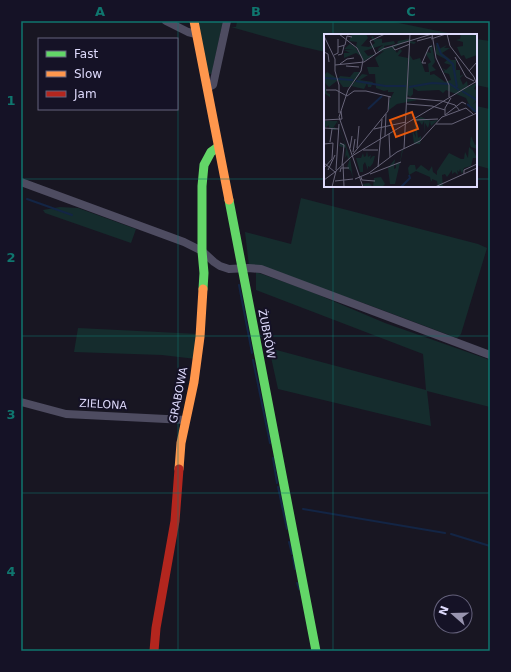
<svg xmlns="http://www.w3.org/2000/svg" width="511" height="672" viewBox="0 0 511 672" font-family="'DejaVu Sans',sans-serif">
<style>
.green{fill:#152c2d}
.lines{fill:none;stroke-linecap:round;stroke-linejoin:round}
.stream{stroke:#132545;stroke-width:2}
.street{stroke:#4e4c61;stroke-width:8}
.fast{stroke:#63d668;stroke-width:9}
.slow{stroke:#ff974d;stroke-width:9}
.jam{stroke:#b3261e;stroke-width:9}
.grid{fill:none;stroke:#0f766e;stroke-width:1;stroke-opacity:0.55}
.labels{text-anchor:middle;stroke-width:4;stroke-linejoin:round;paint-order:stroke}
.street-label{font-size:11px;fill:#dedafc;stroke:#151226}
.inset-river{fill:none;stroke:#132545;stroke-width:2}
.inset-road{fill:none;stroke:#676479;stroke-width:1}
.view{fill:#e8590c;fill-opacity:0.15;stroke:#e8590c;stroke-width:2}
.inset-edge{fill:none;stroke:#dedafc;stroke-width:2}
.neatline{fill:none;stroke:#0f766e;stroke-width:1.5}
.grid-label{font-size:13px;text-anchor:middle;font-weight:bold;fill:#0f766e}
</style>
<rect width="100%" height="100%" fill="#181622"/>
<!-- green -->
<path class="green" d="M198,21H223L213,67V73L208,75Z
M237,21H389L458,35H325V52L299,46L231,27H236Z
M476,39L490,41V88L476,85Z
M476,106L490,109V169L476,165Z
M301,198L478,244L487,248L461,334L457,338L366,304L261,268L249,266L245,232L291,244Z
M60,207L78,208L136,229L131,243L45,213L43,210Z
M256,272L307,290L385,323L490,360V407L427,391L431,426L278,389L269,348L426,390L423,354L256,290Z
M78,328L199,334L196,359L162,355L74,352Z"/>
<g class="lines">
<!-- stream -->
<path class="stream" d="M27,199L72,215
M239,285L252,353
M253,360L270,443
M273,458L277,483
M278,487L287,529
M303,509L445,533
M451,534L490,546
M289,542L292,554
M293,557L295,569
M297,583L299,589"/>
<!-- street -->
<path class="street" d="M166,21L188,32L196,34
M207,88L213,85L227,21
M21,182L184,242L202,251L214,262L220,266L229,269L248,268L261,269L490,355
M21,402L66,414L186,420"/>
<!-- fast -->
<path class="fast" d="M229,200L316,651
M203,289L204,273L202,251V186L204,165L211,152L218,147"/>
<!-- slow -->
<path class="slow" d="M194,21L229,200
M179,469L181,443L194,382L200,337L203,289"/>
<!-- jam -->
<path class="jam" d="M154,651L156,628L175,521L179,469"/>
</g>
<!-- grid -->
<path class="grid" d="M178,21V651M333,21V35M21,179H325M476,179H490M333,186V651M21,336H490M21,493H490"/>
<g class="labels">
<!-- street labels -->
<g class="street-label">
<text transform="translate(267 334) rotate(79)" y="4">ŻUBRÓW</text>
<text transform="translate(178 395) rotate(-79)" y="4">GRABOWA</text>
<text transform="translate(103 404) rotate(3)" y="4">ZIELONA</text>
</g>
</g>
<!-- overview -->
<g transform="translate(324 34)">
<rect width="153" height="153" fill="#181622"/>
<path d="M28,0H42L44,4L37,12L45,13L51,9L47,3L49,2L50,5H58V9L70,7L71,10L60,12L61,15L73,10L74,7L85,5L86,2V7L92,8L90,10L86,9V6L69,14L73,19L76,15L78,17L74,22L84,24L83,51L85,20L89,26L96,24L101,38H105L104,30L107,28L102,20L103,18L107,19L105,12L108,11L111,28L108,32L112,36L106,38V41L110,40L121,48L127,46L125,40L118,38L121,37L118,34L122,36L127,31L120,29L123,26L112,20V10L115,15L123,11L120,14H126L118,19L127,26H132V36H136V42L140,40L136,44L139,51L143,47L144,53L153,49L150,55L153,56V66L148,71L153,67V75L151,78L148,77L142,64L122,56L119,59L115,56L94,57L89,54V60L86,63L84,61L83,65L89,64L93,66L73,70L65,76V67L70,58H64V60V56L60,57L52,54L51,40H45L43,33H55L51,24L60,17L55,18L54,15L59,11L40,17L44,22L52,20L40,27L32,12L33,8L25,7ZM137,0H153V21L142,25L140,21L137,22L133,13L139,12V8L132,6L136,5ZM26,10L30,12L38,23L32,19L20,24V19H26L20,16L30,15H20ZM38,34L37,38L34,43L25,53H19L14,46L5,53L1,49L3,59L6,60V63L0,59L2,69L0,63V41L3,38L14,45L16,42L26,43L30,38H36ZM38,40L44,41L36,46L49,48L47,53H44L43,49L40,55L27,52ZM97,83L107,87L114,86L107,92L106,87L104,94L101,89V101L100,87L98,91L95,87L92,88L94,104L97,102V105L96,110H90L88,95L92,104L90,86ZM1,87H13L26,123L29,145L27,137L23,134L26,124L24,125L23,121L21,124L22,114L15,112L16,109L21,110L13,88L9,94L11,93L12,96H9L5,94V91L1,94ZM147,102L151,111L153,110V115L147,113L153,124H149L147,132L140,134L138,140L136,135L135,138L133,136L134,141L131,138L128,140V136L123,143L121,140L118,141L119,153H114L113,147L108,145V147L101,149L107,147L106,143L92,137L85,141L84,134L86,131H91L92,136L97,131L105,137L108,132L109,138L113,141V137L125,119L137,125H140L141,118L144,124L145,113L148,116L146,110ZM78,116H79L71,150H66L64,134L71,125L70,135L72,134V129L76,128ZM43,117L44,123L47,121L46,125L49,122H51L49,129L46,133L44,132V136L41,128L39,131V138H36L32,124H37L39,119L40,123L42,122ZM57,143L61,150L58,153H40L39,150L45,149L49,153L50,144Z" fill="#152c2d"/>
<path class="inset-river" d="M113,9L117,20L129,30L133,53M0,44L29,46M32,47L61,52H82M85,53L108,49L126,50L135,56M138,57L153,66M143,70L152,78M44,75L58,62M77,153L86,144L85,141"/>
<path class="inset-road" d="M15,0L33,14L39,26L37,37L24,56L15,83L39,153M123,0L126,12L150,43L153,51M0,2L11,25V37L15,51V79M107,5L122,0M93,7L108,3M68,12L71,16L86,10M14,13L21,11L23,2L28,3M0,18L4,20L5,28M52,20L46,7L61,0M10,21L14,19V5M14,21L18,20L20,12M131,23L142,43L150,47M102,29H98L105,13L108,12M16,30L23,25L30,24M11,31L40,28L59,15L108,0L112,24L125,51V63M22,32L35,33M145,37L153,28M2,56H12L23,62L30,57H42L67,63M83,64L118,67L131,71L136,77M83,70L108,72L121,76M121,81L138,68L142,70M121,81V74L127,64M0,86L18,85L17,77M91,86L114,85M112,90H128L153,79M0,94L15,95M50,95L82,88M65,100L66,123M61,102L62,80M6,108L8,95M16,109L20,111L18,131M0,110L9,109L8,125L0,134M26,114L28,102M33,114L35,92M80,115L86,0M39,116H54M29,118L31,105M29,120L64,77L65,63M28,122L153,47M0,129L11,138M19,130L20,153M54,133L58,85M4,136L11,121M12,136L15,90M11,138L28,122M16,138L17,134H25M46,140L77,128M140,140V136L153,130M37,143L38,146L51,147M31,145L45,139L73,118L96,107L118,83L142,74L149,80M0,146L11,138M11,147L29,145M8,153L12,137M111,153L153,134"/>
<path class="view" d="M88,78L94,95L72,103L66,86Z"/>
<rect width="153" height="153" class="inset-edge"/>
</g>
<!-- border -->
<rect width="511" height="672" fill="none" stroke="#151226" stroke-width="44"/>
<!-- legend -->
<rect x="38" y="38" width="140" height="72" fill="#151226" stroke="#65627c"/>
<rect x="46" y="51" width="20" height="6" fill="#63d668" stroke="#65627c"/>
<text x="74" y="58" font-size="12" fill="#dedafc">Fast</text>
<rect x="46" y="71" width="20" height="6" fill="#ff974d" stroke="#65627c"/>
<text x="74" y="78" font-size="12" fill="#dedafc">Slow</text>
<rect x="46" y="91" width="20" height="6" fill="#b3261e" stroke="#65627c"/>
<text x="74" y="98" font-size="12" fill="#dedafc">Jam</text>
<!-- north arrow -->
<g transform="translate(453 614) rotate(290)"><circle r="19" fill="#151226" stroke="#65627c"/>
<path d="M0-3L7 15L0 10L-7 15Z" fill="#9995b0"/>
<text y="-6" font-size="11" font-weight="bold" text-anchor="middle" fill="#dedafc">N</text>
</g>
<rect x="22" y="22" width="467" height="628" class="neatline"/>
<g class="grid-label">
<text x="100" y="16">A</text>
<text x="256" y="16">B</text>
<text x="411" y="16">C</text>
<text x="11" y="105">1</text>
<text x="11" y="262">2</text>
<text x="11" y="419">3</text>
<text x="11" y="576">4</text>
</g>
</svg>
